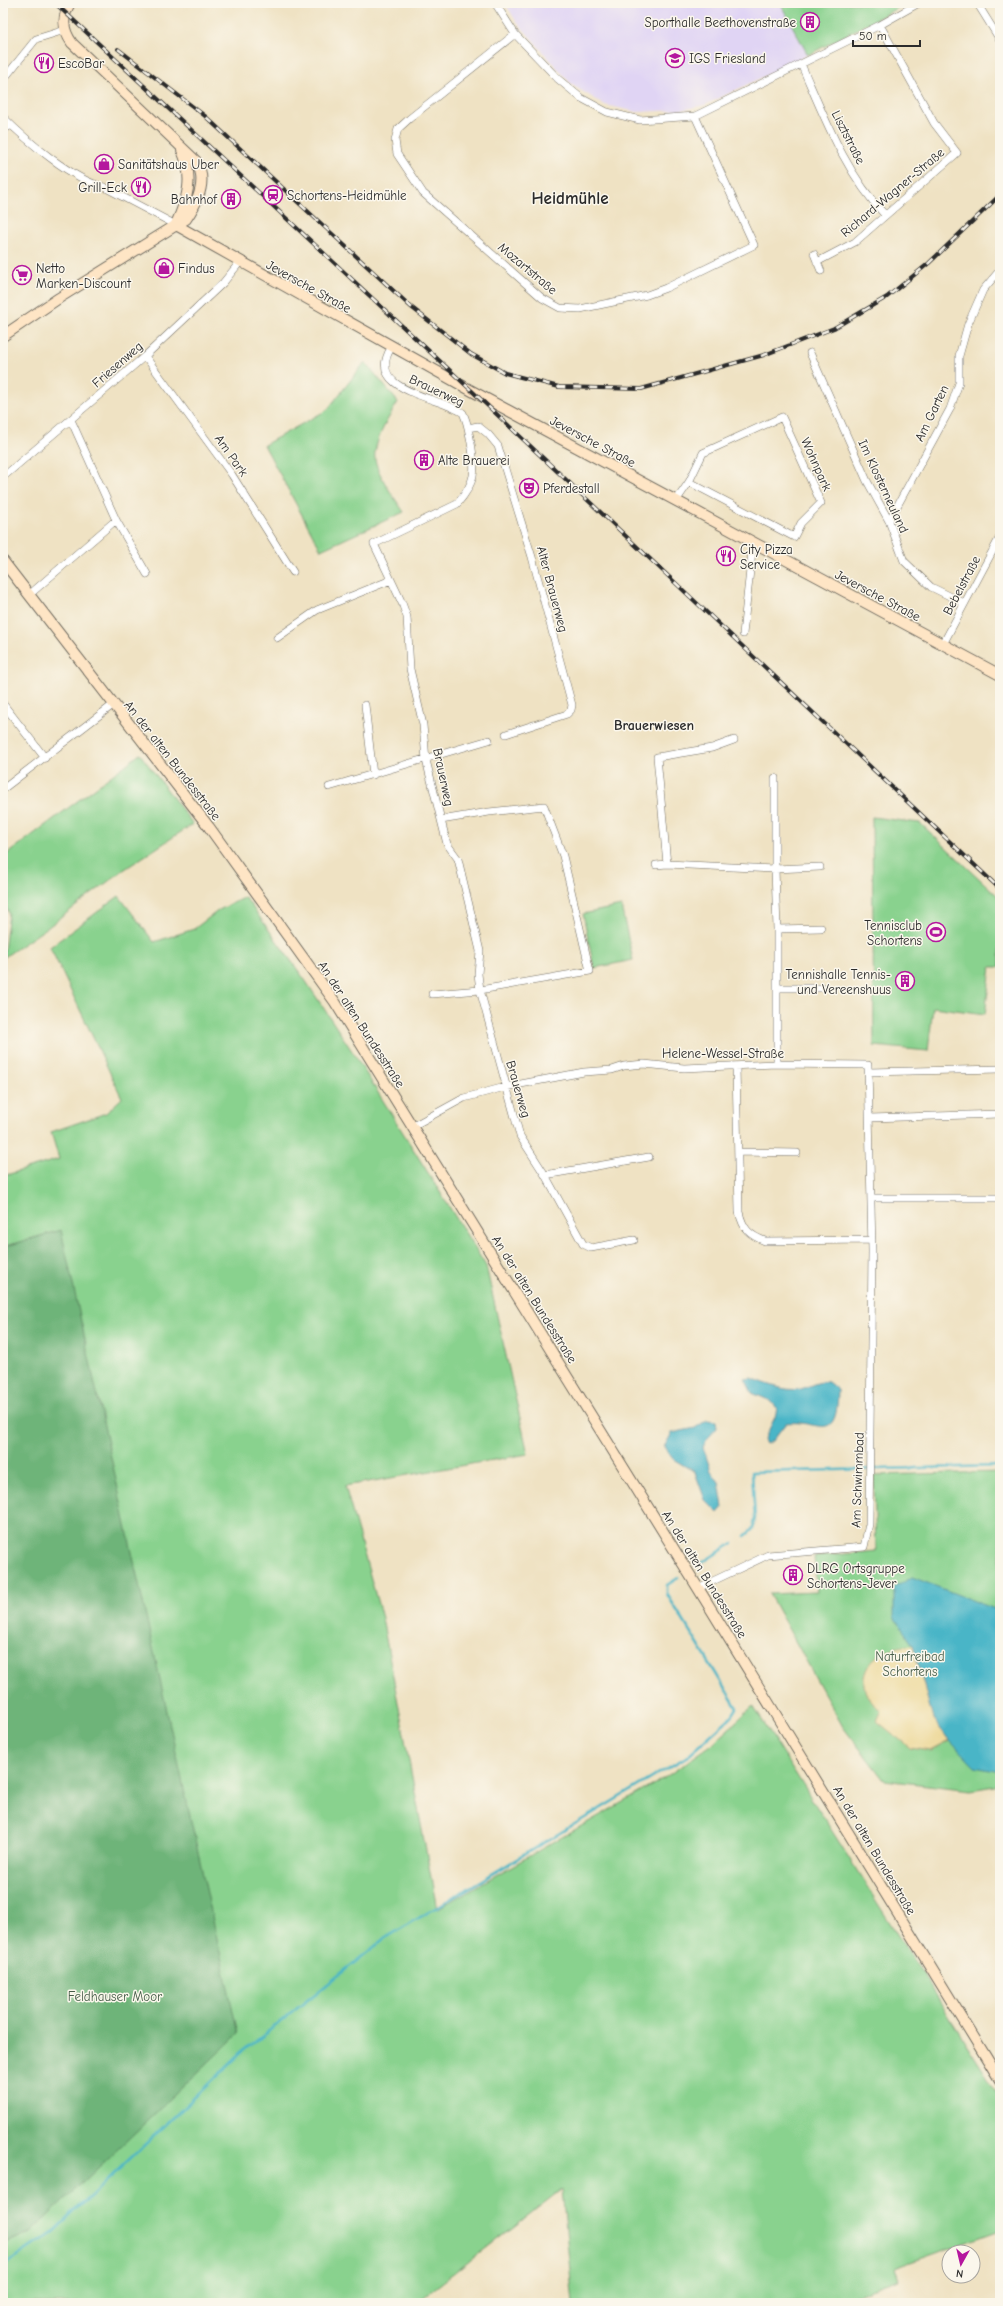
<svg xmlns="http://www.w3.org/2000/svg" width="1003" height="2306" viewBox="0 0 1003 2306" font-family="'Comic Neue',sans-serif">
<style>
.built{fill:#e0d4f4}
.green{fill:#89d28e;stroke:#5a7e5c}
.forest{fill:#6eb479;stroke:#4c7052}
.sand{fill:#eeda9e;stroke:#8c8264}
.water{fill:#4ab5c7;stroke:#3a7079}
.lines{fill:none;stroke-linecap:round;stroke-linejoin:round}
.stream{stroke:#4ab5c7;stroke-width:2.5}
.street-casing{stroke:#706b60;stroke-width:8}
.secondary-casing{stroke:#706b60;stroke-width:12}
.street{stroke:#fff;stroke-width:7}
.secondary{stroke:#fee5c5;stroke-width:10}
.rail-casing{stroke:#2b2b2b;stroke-width:4}
.rail{stroke:#fbf7ec;stroke-width:2.5;stroke-dasharray:8;stroke-linecap:butt}
.labels{text-anchor:middle;stroke-width:3;stroke-linejoin:round;paint-order:stroke}
.poi-label{font-size:13px;fill:#2b2b2b;stroke:#fbf7ec;text-anchor:start}
.street-label{font-size:13px;fill:#2b2b2b;stroke:#fbf7ec}
.park-label{font-size:13px;fill:#475d49;stroke:#fbf7ec}
.neighbourhood-label{font-size:14px;font-weight:bold;fill:#2b2b2b;stroke:#fbf7ec}
.district-label{font-size:17px;font-weight:bold;fill:#2b2b2b;stroke:#fbf7ec}
</style>
<rect width="100%" height="100%" fill="#fbf7ec"/>
<filter id="ink" filterUnits="userSpaceOnUse"><feTurbulence type="fractalNoise" baseFrequency=".025" numOctaves="2"/><feDisplacementMap in="SourceGraphic" scale="8" xChannelSelector="R" yChannelSelector="G"/><feConvolveMatrix kernelMatrix="1 2 1 2 8 2 1 2 1" color-interpolation-filters="sRGB"/></filter>
<filter id="wash" filterUnits="userSpaceOnUse"><feTurbulence type="fractalNoise" baseFrequency=".012" numOctaves="4" result="noise"/><feDisplacementMap in="SourceGraphic" scale="16" xChannelSelector="R" yChannelSelector="G"/><feGaussianBlur stdDeviation="0.9" result="paint"/><feColorMatrix in="noise" values="0 0 0 0 0 0 0 0 0 0 0 0 0 0 0 0 0 1.4 0 .05"/><feComposite in="paint" operator="in"/></filter>
<g filter="url(#wash)">
<rect width="100%" height="100%" fill="#efe2c3"/>
<!-- built -->
<path class="built" d="M505,3H780L808,55L705,105L681,110L637,112L605,105L572,85L516,21Z"/>
<!-- green -->
<path class="green" d="M780,3H907L808,55Z
M365,362L398,402C389,417 378,434 375,452C372,468 395,499 404,512L321,550L264,445L327,410Z
M140,754L193,824L122,871L51,925L3,958L9,913L3,901V857Z
M872,817L920,823L1000,898V967H991L985,1014L933,1007L928,1051L874,1046Z
M119,896L154,942L194,929L219,910L245,897L305,980L354,1054L486,1266L528,1454L345,1486L382,1618L437,1909L663,1779L711,1745L753,1706L1000,2097V2230L895,2268L899,2280L854,2296L855,2303H573L562,2189L416,2303H3V2244L30,2233L61,1230L3,1247V1176L59,1159L51,1132L106,1113L122,1098L50,947Z
M621,906L633,960L594,968L583,914Z
M1000,1472V1785L971,1790L884,1780L843,1727L769,1594L817,1592L814,1557L876,1551L874,1475Z"/>
<!-- forest -->
<path class="forest" d="M61,1230L238,2034L30,2233L3,2244V1247Z"/>
<!-- sand -->
<path class="sand" d="M913,1645L933,1719L950,1741L931,1751L910,1748L877,1721L882,1710C854,1694 860,1661 888,1650C896,1647 905,1646 913,1645Z"/>
<!-- water -->
<path class="water" d="M751,1378C765,1383 784,1392 801,1389C810,1386 818,1381 828,1382L838,1390C837,1447 819,1419 786,1423L772,1441L766,1444L764,1440L775,1417L777,1408L771,1401L752,1393L745,1379Z
M707,1420L716,1421L717,1428L707,1439L703,1447L711,1471L719,1482L723,1507L718,1513L705,1500L695,1472L673,1459L664,1447L672,1433L695,1428Z
M912,1577L1000,1611V1772L975,1767L950,1741L933,1719L913,1645L894,1617V1588Z"/>
<g class="lines">
<!-- stream -->
<path class="stream" d="M745,1536L753,1529L755,1518L752,1472L1000,1466
M700,1564L733,1543
M3,2266L53,2232L240,2054L384,1939L686,1757L732,1716L737,1708L667,1594V1585L678,1578"/>
</g>
</g>
<g filter="url(#ink)">
<g class="lines">
<!-- street casing -->
<g class="street-casing">
<path id="street" d="M495,3L515,34L558,79L581,98L607,112L640,120L695,116L880,25L919,3
M977,3L1000,40
M515,34L409,119L398,129L395,140L397,154L423,193L542,298L560,308L580,309L647,295L666,288L754,245L695,116
M801,64C824,116 845,173 885,215
M3,80L36,39L65,30
M3,117C26,140 73,180 104,187L176,225
M3,130L11,125
M814,254L821,271
M817,262L855,242L957,153L934,123L880,25
M391,348C364,392 442,397 463,413C468,423 469,433 471,443C476,471 476,482 457,504L374,544L402,603L407,617L410,669L423,725L426,760L447,844L458,859L480,951L478,974L480,990L520,1136L545,1175L583,1244L591,1248L634,1240
M810,353L867,481L889,521L904,561L931,587L964,603
M145,356L232,475L293,572
M71,420L116,520L147,574
M468,428L478,426L488,434L498,446L532,557L572,705L571,710L567,714L506,734
M3,477L145,356L223,283L240,262
M676,501L689,482L703,453L782,417L821,503L801,523L794,537L689,482
M889,521L950,409L959,383V356L968,324L983,290L1000,270
M29,595L116,520
M743,634L752,552L756,545
M277,638L317,610L391,580
M943,644L1000,537
M3,704L45,758
M365,705L373,775
M775,778V869L777,929
M329,787L489,740
M3,789L114,704
M667,864L657,757L712,748L734,740
M656,865L667,864L775,869L820,867
M777,988H822
M432,994L480,990L590,971L563,856L544,806L489,812L441,820
M777,1064V929L821,928
M736,1066L739,1212C743,1229 749,1235 765,1241L872,1240
M869,1072L1000,1069
M870,1118L1000,1114
M413,1126L464,1098L505,1087L584,1072L612,1070L624,1066L644,1064L684,1068L777,1064L868,1065L872,1251L869,1524L864,1547L768,1555L698,1588
M738,1152L797,1153
M545,1175L649,1157
M872,1198H1000"/>
</g>
<!-- secondary casing -->
<g class="secondary-casing">
<path id="secondary" d="M176,224C188,198 194,178 182,150
M176,225L472,391L1000,675
M3,336L59,298L186,219C198,202 208,180 196,161L72,43C62,29 62,17 70,3
M3,561L209,827L335,1002L698,1588L1000,2080"/>
</g>
<!-- street -->
<use href="#street" class="street"/>
<!-- secondary -->
<use href="#secondary" class="secondary"/>
<!-- rail casing -->
<g class="rail-casing">
<path id="rail" d="M55,3L472,391L1000,889
M118,49L205,116L411,307L471,354L505,373L559,387L641,389L764,355L834,328L887,297L929,263L1000,195"/>
</g>
<!-- rail -->
<use href="#rail" class="rail"/>
</g>
</g>
<!-- icons -->
<defs>
<g id="building-ring" transform="scale(1)"><circle r="9.5" fill="#fbf7ec" stroke="#b5179e" stroke-width="1.5"/><path d="M-4-6H4V6H1V3H-1V6H-4ZM-2.5-4.3h1.7v1.8h-1.7ZM.8-4.3h1.7v1.8H.8ZM-2.5-1h1.7V.8h-1.7ZM.8-1h1.7V.8H.8Z" fill="#b5179e"/></g>
<g id="school-ring" transform="scale(1)"><circle r="9.5" fill="#fbf7ec" stroke="#b5179e" stroke-width="1.5"/><path d="M0-5L7-2L0 1L-7-2ZM-4 1L0 2.5L4 1V4Q0 6-4 4Z" fill="#b5179e"/></g>
<g id="restaurant-ring" transform="scale(1)"><circle r="9.5" fill="#fbf7ec" stroke="#b5179e" stroke-width="1.5"/><path d="M-5-6h1v4h1v-4h1v4h1v-4h1v5L-1.5 .5V6h-2V.5L-5-1ZM5-6V6H3V1.5H1.5Q1.5-4 5-6Z" fill="#b5179e"/></g>
<g id="shop-ring" transform="scale(1)"><circle r="9.5" fill="#fbf7ec" stroke="#b5179e" stroke-width="1.5"/><path d="M-5-2.5h2.3a2.7 3.5 0 0 1 5.4 0H5L5.5 6h-11ZM-1.5-2.5h3a1.5 2.3 0 0 0-3 0Z" fill="#b5179e"/></g>
<g id="station-ring" transform="scale(1)"><circle r="9.5" fill="#fbf7ec" stroke="#b5179e" stroke-width="1.5"/><path d="M-3-6H3Q5-6 5-4V2Q5 4 3 4L4.5 6H3L1.5 4h-3L-3 6H-4.5L-3 4Q-5 4-5 2V-4Q-5-6-3-6ZM-3.5-4v3h7v-3ZM-3.5 1v1.5H-2V1ZM2 1v1.5H3.5V1Z" fill="#b5179e"/></g>
<g id="supermarket-ring" transform="scale(1)"><circle r="9.5" fill="#fbf7ec" stroke="#b5179e" stroke-width="1.5"/><path d="M-6-5.5h2.5l.6 2H6L4.5 2H-2.5L-4.4-4H-6ZM-1.5 3.2a1.3 1.3 0 1 0 .1 0ZM3 3.2a1.3 1.3 0 1 0 .1 0Z" fill="#b5179e"/></g>
<g id="theatre-ring" transform="scale(1)"><circle r="9.5" fill="#fbf7ec" stroke="#b5179e" stroke-width="1.5"/><path d="M-5-5.5Q0-4 5-5.5V0Q5 5 0 6Q-5 5-5 0ZM-3.3-2.5H-1v1.5H-3.3ZM1-2.5H3.3v1.5H1ZM-2.8 1Q0 5.5 2.8 1Z" fill="#b5179e"/></g>
<g id="stadium-ring" transform="scale(1)"><circle r="9.5" fill="#fbf7ec" stroke="#b5179e" stroke-width="1.5"/><path d="M0-5a6.5 5 0 1 0 0 10a6.5 5 0 1 0 0-10ZM-3.5-1.8h7v3.6h-7Z" fill="#b5179e"/></g>
</defs>
<g fill-rule="evenodd">
<use href="#building-ring" x="810" y="22"/>
<use href="#school-ring" x="675" y="58"/>
<use href="#restaurant-ring" x="44" y="63"/>
<use href="#shop-ring" x="104" y="164"/>
<use href="#restaurant-ring" x="141" y="187"/>
<use href="#station-ring" x="273" y="195"/>
<use href="#building-ring" x="231" y="199"/>
<use href="#shop-ring" x="164" y="268"/>
<use href="#supermarket-ring" x="22" y="275"/>
<use href="#building-ring" x="424" y="460"/>
<use href="#theatre-ring" x="529" y="488"/>
<use href="#restaurant-ring" x="726" y="556"/>
<use href="#stadium-ring" x="936" y="932"/>
<use href="#building-ring" x="905" y="981"/>
<use href="#building-ring" x="793" y="1575"/>
</g>
<g class="labels">
<!-- poi labels -->
<g class="poi-label">
<text x="796" y="27" text-anchor="end">Sporthalle Beethovenstraße</text>
<text x="689" y="63">IGS Friesland</text>
<text x="58" y="68">EscoBar</text>
<text x="118" y="169">Sanitätshaus Uber</text>
<text x="127" y="192" text-anchor="end">Grill-Eck</text>
<text x="287" y="200">Schortens-Heidmühle</text>
<text x="217" y="204" text-anchor="end">Bahnhof</text>
<text x="36" y="273">Netto<tspan x="36" dy="15">Marken-Discount</tspan></text>
<text x="178" y="273">Findus</text>
<text x="438" y="465">Alte Brauerei</text>
<text x="543" y="493">Pferdestall</text>
<text x="740" y="554">City Pizza<tspan x="740" dy="15">Service</tspan></text>
<text x="922" y="930" text-anchor="end">Tennisclub<tspan x="922" dy="15">Schortens</tspan></text>
<text x="891" y="979" text-anchor="end">Tennishalle Tennis-<tspan x="891" dy="15">und Vereenshuus</tspan></text>
<text x="807" y="1573">DLRG Ortsgruppe<tspan x="807" dy="15">Schortens-Jever</tspan></text>
</g>
<!-- street labels -->
<g class="street-label">
<text transform="translate(849 137) rotate(63)" y="5">Lisztstraße</text>
<text transform="translate(892 192) rotate(-40)" y="5">Richard-Wagner-Straße</text>
<text transform="translate(528 268) rotate(40)" y="5">Mozartstraße</text>
<text transform="translate(309 286) rotate(29)" y="5">Jeversche Straße</text>
<text transform="translate(117 364) rotate(-41)" y="5">Friesenweg</text>
<text transform="translate(437 390) rotate(25)" y="5">Brauerweg</text>
<text transform="translate(931 413) rotate(-64)" y="5">Am Garten</text>
<text transform="translate(593 441) rotate(28)" y="5">Jeversche Straße</text>
<text transform="translate(232 455) rotate(55)" y="5">Am Park</text>
<text transform="translate(817 464) rotate(66)" y="5">Wohnpark</text>
<text transform="translate(884 486) rotate(65)" y="5">Im Klosterneuland</text>
<text transform="translate(961 585) rotate(-62)" y="5">Bebelstraße</text>
<text transform="translate(553 589) rotate(75)" y="5">Alter Brauerweg</text>
<text transform="translate(878 595) rotate(28)" y="5">Jeversche Straße</text>
<text transform="translate(173 760) rotate(52)" y="5">An der alten Bundesstraße</text>
<text transform="translate(444 777) rotate(78)" y="5">Brauerweg</text>
<text transform="translate(362 1024) rotate(57)" y="5">An der alten Bundesstraße</text>
<text x="723" y="1058">Helene-Wessel-Straße</text>
<text transform="translate(519 1089) rotate(74)" y="5">Brauerweg</text>
<text transform="translate(535 1299) rotate(58)" y="5">An der alten Bundesstraße</text>
<text transform="translate(857 1480) rotate(-88)" y="5">Am Schwimmbad</text>
<text transform="translate(705 1574) rotate(58)" y="5">An der alten Bundesstraße</text>
<text transform="translate(875 1850) rotate(59)" y="5">An der alten Bundesstraße</text>
</g>
<!-- park labels -->
<g class="park-label">
<text x="910" y="1661">Naturfreibad<tspan x="910" dy="15">Schortens</tspan></text>
<text x="115" y="2001">Feldhauser Moor</text>
</g>
<!-- neighbourhood labels -->
<g class="neighbourhood-label">
<text x="654" y="730">Brauerwiesen</text>
</g>
<!-- district labels -->
<g class="district-label">
<text x="570" y="204">Heidmühle</text>
</g>
</g>
<!-- margin -->
<rect width="1003" height="2306" fill="none" stroke="#fbf7ec" stroke-width="16"/>
<!-- north arrow -->
<g transform="translate(961 2264) rotate(188)"><circle r="19" fill="#fbf7ec" stroke="#a8a59f"/>
<path d="M0-3L7 15L0 10L-7 15Z" fill="#b5179e"/>
<text y="-6" font-size="11" font-weight="bold" text-anchor="middle" fill="#2b2b2b">N</text>
</g>
<!-- scale -->
<path d="M853 40v6h67v-6" fill="none" stroke="#2b2b2b" stroke-width="2"/>
<text x="859" y="40" font-size="12" fill="#2b2b2b" stroke="#fbf7ec" stroke-width="3" paint-order="stroke">50 m</text>
</svg>
